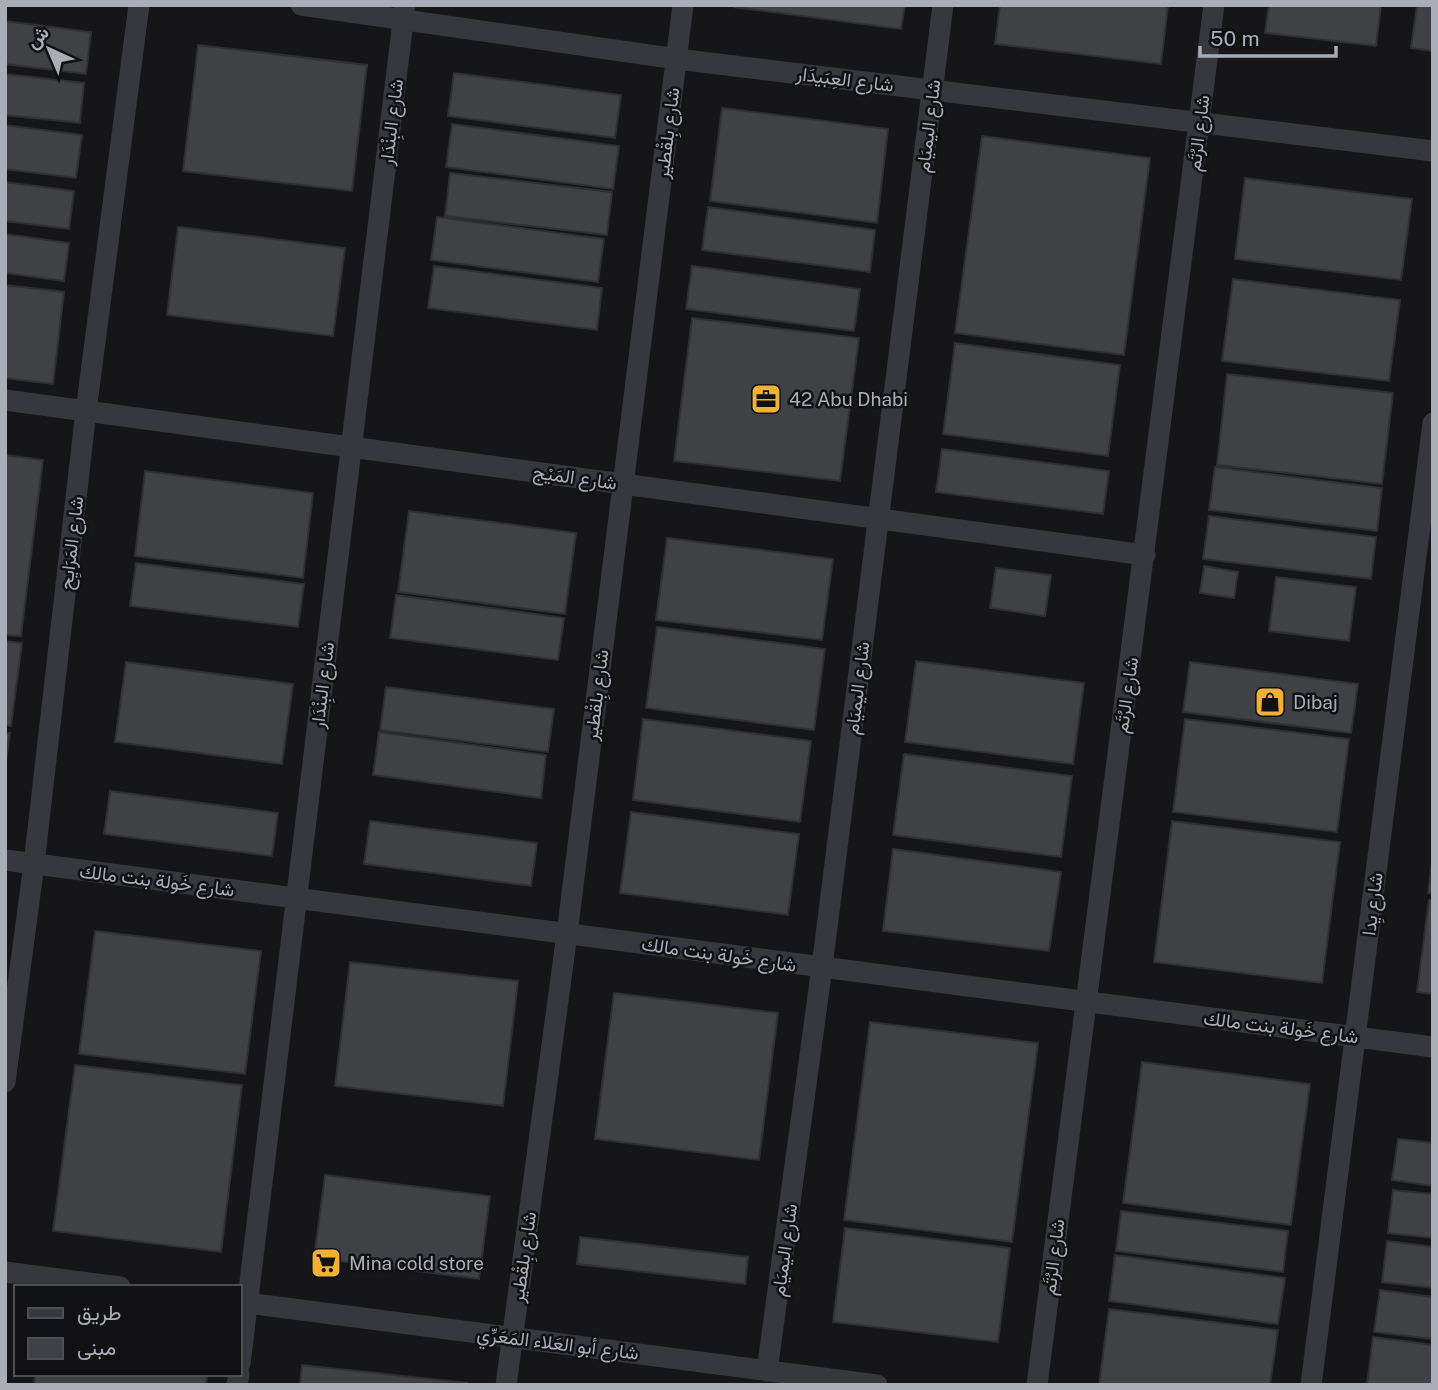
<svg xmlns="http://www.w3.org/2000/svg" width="1438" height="1390" viewBox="0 0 1438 1390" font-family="'Public Sans',Vazirmatn,sans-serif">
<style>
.building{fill:#404145;stroke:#303034;stroke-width:2}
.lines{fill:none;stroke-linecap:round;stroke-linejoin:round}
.minor{stroke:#37383d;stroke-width:21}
.labels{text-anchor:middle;stroke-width:5;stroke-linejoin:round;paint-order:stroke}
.street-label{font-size:19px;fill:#a8adb8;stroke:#111113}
.poi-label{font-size:19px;fill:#a8adb8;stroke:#111113;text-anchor:start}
</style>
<rect width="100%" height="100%" fill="#161618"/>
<!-- building -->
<path class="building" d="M734,5H905L901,29L734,7Z
M1000,5H1168L1161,64L995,44Z
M1269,5H1381L1376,46L1265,33Z
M1417,5H1433V51L1411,48Z
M5,21L91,32L86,74L5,64Z
M198,45L367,65L352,191L183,171Z
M454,73L621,95L615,138L448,116Z
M5,74L84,83L80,123L5,115Z
M722,108L888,129L877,223L710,201Z
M452,124L619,146L613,189L446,167Z
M5,125L82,135L76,178L5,169Z
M982,136L1150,158L1124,355L955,333Z
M450,173L612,192L607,235L445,216Z
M1245,178L1412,199L1401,280L1235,259Z
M5,182L74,191L69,229L5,221Z
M708,207L875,230L870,272L702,250Z
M437,217L604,239L598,282L431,260Z
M178,227L345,248L333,336L167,315Z
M5,234L69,243L64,281L5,273Z
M434,266L602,288L597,330L428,308Z
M692,266L860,289L854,331L686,309Z
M1233,279L1400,300L1389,381L1222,361Z
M5,285L64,292L53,384L5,378Z
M692,318L859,338L840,481L674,461Z
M955,343L1120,365L1108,456L943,434Z
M1227,374L1393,393L1382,484L1217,465Z
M942,449L1109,471L1103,514L936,492Z
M5,455L43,460L21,636L5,635Z
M1215,467L1382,488L1377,531L1209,510Z
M145,471L313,493L303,578L135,556Z
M409,511L576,533L565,614L398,592Z
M1209,516L1376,537L1371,579L1203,559Z
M667,538L833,559L822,640L656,620Z
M136,563L304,584L298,627L130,606Z
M1204,566L1238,572L1234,598L1200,593Z
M996,568L1051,575L1045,616L990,608Z
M1276,577L1356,587L1349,641L1269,631Z
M396,595L564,618L558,660L390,638Z
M657,627L825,649L814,730L646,708Z
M5,641L22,643L11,726L5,725Z
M916,661L1084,683L1073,764L905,742Z
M126,662L293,684L282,764L115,742Z
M1190,662L1358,684L1351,733L1183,712Z
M386,687L554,709L548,752L380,730Z
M643,719L811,741L800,822L633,800Z
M1185,719L1349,739L1337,832L1173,812Z
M379,732L546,755L541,798L373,775Z
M5,733H10L5,769Z
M904,754L1072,776L1061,857L893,835Z
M110,791L278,813L272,856L104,834Z
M631,812L799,834L788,915L620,893Z
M370,821L537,843L531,886L364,864Z
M1172,821L1340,842L1322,983L1154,962Z
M893,849L1061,872L1049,951L883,931Z
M1433,856V893H1428Z
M1429,900H1433V994L1417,992Z
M95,931L261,951L245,1074L79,1054Z
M350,962L518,981L503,1106L335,1086Z
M614,993L778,1013L759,1160L595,1139Z
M870,1022L1038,1043L1012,1242L844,1220Z
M1142,1062L1310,1084L1291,1225L1123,1203Z
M75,1065L242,1085L221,1252L53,1231Z
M1398,1139L1433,1143V1186L1392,1180Z
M325,1175L490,1196L479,1279L314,1258Z
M1393,1190L1433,1194V1238L1388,1233Z
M1121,1211L1288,1231L1283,1272L1116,1251Z
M845,1228L1010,1248L998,1342L833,1322Z
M580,1237L748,1257L745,1284L577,1264Z
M1387,1241L1433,1247V1288L1382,1282Z
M1115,1255L1285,1278L1278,1324L1109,1301Z
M1380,1290L1433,1297V1339L1374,1332Z
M1109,1309L1278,1330L1270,1385H1099Z
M1373,1337L1433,1345V1385H1367Z
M302,1365L468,1383L300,1385Z
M35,1374H207L206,1385H34Z"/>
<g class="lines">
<!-- minor -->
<path class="minor" d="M301,5L677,59L1433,151
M5,400L1145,555
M5,860L1433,1047
M5,1082L34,864L86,411L139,5
M5,1272L120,1287
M240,1302L877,1385
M240,1364L405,5
M767,1371L822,967L943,5
M237,1385L239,1374
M506,1385L567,934L683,5
M1037,1385L1214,5
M1311,1385L1433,423"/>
</g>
<!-- icons -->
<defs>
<g id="office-square" transform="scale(1.575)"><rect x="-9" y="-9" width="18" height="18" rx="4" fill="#f2b134" stroke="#111113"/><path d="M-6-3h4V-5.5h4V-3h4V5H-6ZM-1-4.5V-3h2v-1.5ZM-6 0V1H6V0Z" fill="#111"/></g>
<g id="shop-square" transform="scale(1.575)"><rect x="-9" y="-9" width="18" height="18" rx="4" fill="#f2b134" stroke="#111113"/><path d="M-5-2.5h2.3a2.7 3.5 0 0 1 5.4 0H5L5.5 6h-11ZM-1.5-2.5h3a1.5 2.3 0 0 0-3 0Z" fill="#111"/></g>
<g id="supermarket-square" transform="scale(1.575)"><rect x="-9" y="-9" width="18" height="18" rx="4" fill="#f2b134" stroke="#111113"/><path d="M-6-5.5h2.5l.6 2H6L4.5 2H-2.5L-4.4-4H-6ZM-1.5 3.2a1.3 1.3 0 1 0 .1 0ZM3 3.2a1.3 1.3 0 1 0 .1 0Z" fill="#111"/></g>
</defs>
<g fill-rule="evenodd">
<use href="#office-square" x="766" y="399"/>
<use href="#shop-square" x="1270" y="702"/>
<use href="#supermarket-square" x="326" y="1263"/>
</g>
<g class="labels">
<!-- street labels -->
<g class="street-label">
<text transform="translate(845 79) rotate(7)" y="7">شارع العِبَيدَار</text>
<text transform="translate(391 122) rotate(-83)" y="7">شارع البِنْدَار</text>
<text transform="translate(928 126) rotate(-83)" y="7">شارع اليميَام</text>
<text transform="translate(667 133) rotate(-83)" y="7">شارع بِلقْطير</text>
<text transform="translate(1198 133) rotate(-83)" y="7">شارع الرُتَم</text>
<text transform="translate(575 477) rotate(8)" y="7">شارع المَيْج</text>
<text transform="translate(71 543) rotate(-83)" y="7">شارع المَرَايِح</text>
<text transform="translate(322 685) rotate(-83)" y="7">شارع البِنْدَار</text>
<text transform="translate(857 688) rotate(-83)" y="7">شارع اليميَام</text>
<text transform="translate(596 695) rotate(-83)" y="7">شارع بِلقْطير</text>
<text transform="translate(1126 695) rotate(-82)" y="7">شارع الرُتَم</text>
<text transform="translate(157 880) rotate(7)" y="7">شارع خَولة بنت مالك</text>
<text transform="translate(1372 904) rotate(-83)" y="7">شارع يِدا</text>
<text transform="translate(719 954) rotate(8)" y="7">شارع خَولة بنت مالك</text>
<text transform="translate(1281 1027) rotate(7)" y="7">شارع خَولة بنت مالك</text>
<text transform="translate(784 1250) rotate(-82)" y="7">شارع اليميَام</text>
<text transform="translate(523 1257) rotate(-82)" y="7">شارع بِلقْطير</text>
<text transform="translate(1053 1257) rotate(-83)" y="7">شارع الرُتَم</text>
<text transform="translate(558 1343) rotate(7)" y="7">شارع أبو العَلاء المَعَرِّي</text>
</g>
<!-- poi labels -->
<g class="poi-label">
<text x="789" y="406">42 Abu Dhabi</text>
<text x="1293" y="709">Dibaj</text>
<text x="349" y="1270">Mina cold store</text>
</g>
</g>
<!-- border -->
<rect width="1438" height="1390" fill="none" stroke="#a8adb8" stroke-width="14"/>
<!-- legend -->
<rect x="14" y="1285" width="228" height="91" fill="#111113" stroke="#4d4f55" stroke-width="2"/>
<rect x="28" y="1308" width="35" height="10" fill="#37383d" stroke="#4d4f55" stroke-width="2"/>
<text x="77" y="1320" font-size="21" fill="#a8adb8">طريق</text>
<rect x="28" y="1338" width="35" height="21" fill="#404145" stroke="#4d4f55" stroke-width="2"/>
<text x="77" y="1355" font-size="21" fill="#a8adb8">مبنى</text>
<!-- north arrow -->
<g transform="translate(49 49) rotate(316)" stroke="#111113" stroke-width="5" paint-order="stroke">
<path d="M0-5L12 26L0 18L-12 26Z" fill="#a8adb8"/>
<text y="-10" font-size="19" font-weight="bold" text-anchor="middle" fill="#a8adb8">ش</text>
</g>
<!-- scale -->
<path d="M1200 46v10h136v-10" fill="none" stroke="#a8adb8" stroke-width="3.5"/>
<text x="1210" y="46" font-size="21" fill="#a8adb8" stroke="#111113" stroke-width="5" paint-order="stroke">50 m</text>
</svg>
